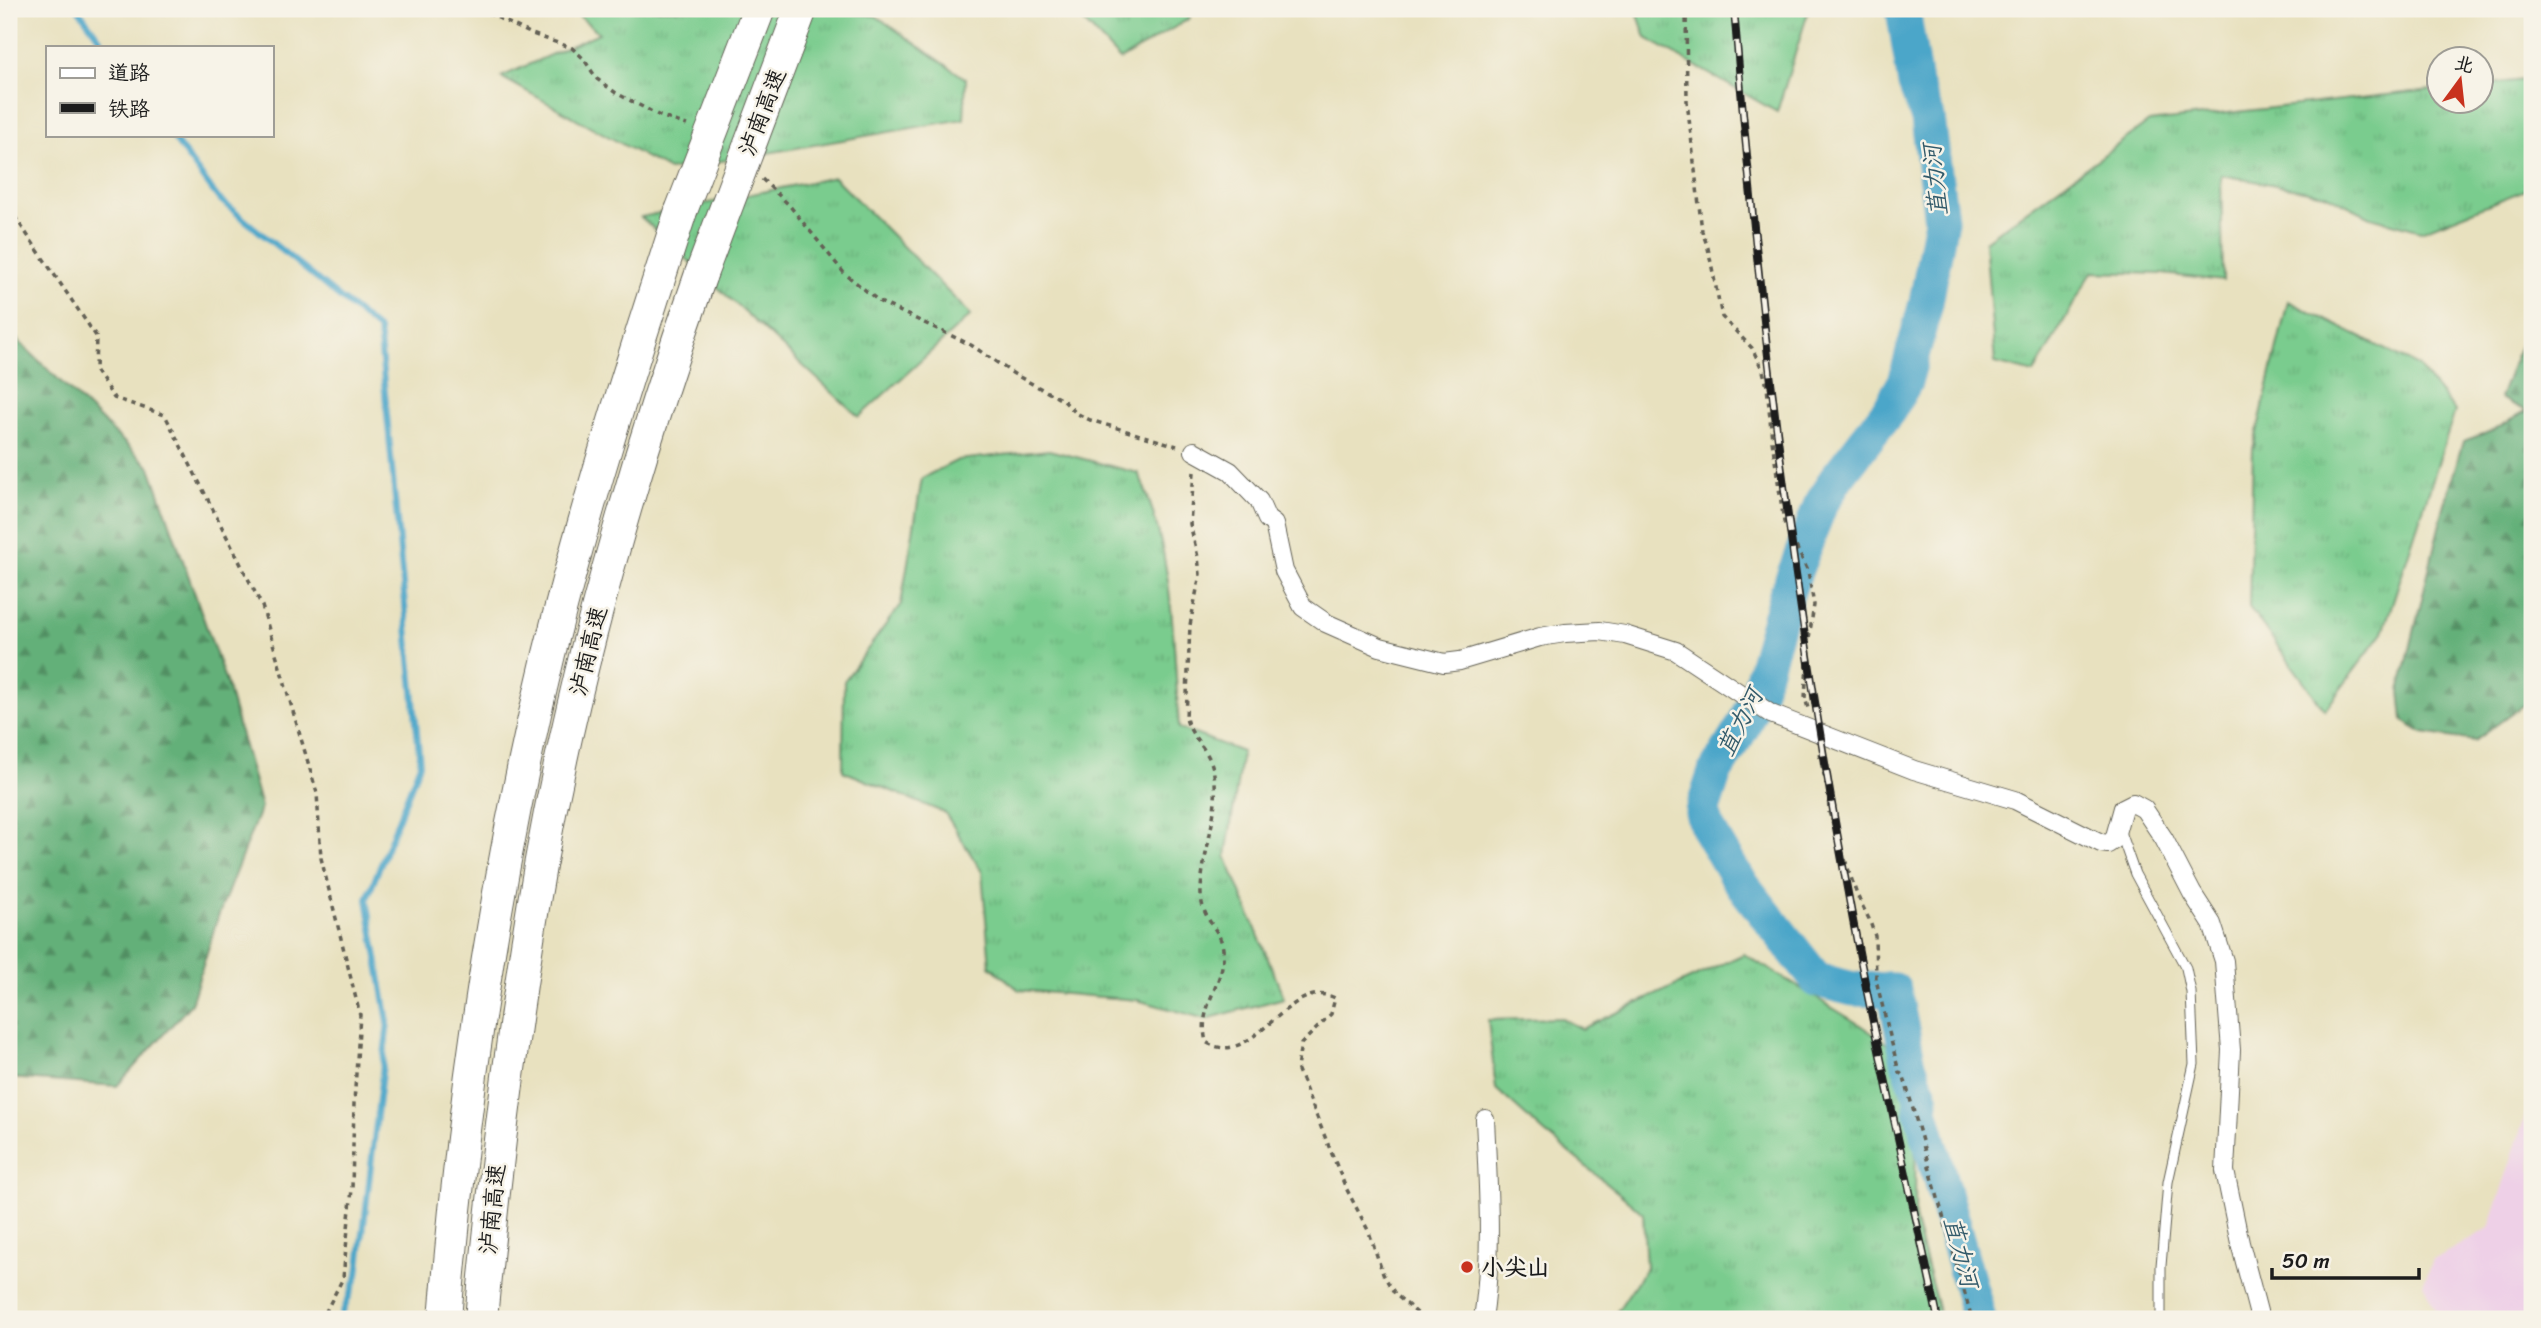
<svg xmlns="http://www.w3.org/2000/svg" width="2541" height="1328" viewBox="0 0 2541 1328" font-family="Sriracha,'LXGW WenKai TC',sans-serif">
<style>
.built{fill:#eed0e7}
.grass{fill:url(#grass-tufts);stroke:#4b7455;stroke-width:2}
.forest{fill:url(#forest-firs);stroke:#40664a;stroke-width:2}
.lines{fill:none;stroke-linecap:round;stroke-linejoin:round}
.stream{stroke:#4ca6c9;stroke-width:6}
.river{stroke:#4ca6c9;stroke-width:35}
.service-casing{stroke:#636155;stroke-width:11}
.minor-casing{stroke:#636155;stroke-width:20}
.motorway-casing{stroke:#636155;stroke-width:34}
.path{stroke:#636155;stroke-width:3.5;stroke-dasharray:5 5;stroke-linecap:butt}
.service{stroke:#fff;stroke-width:9}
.minor{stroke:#fff;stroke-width:18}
.motorway{stroke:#fff;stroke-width:32}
.rail-casing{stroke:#1c1c1c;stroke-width:8}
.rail{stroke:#f7f3e8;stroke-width:5;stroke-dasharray:16;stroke-linecap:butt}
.motorway-bridge-casing{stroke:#636155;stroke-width:34;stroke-linecap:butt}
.motorway-bridge{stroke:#fff;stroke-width:32}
.poi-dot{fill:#c8321e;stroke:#f7f3e8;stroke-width:2.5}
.labels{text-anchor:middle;stroke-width:5;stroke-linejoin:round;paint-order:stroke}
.street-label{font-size:23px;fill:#1c1c1c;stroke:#f7f3e8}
.poi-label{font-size:23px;font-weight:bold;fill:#1c1c1c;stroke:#f7f3e8;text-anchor:start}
.water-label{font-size:24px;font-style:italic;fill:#325a6a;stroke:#f7f3e8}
</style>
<defs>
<pattern id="grass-tufts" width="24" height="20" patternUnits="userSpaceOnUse" patternTransform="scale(1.75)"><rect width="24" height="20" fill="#7acc8e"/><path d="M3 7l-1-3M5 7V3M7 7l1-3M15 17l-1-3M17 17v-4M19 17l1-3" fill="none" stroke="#69af7a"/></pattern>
<pattern id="forest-firs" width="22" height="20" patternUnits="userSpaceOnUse" patternTransform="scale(1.75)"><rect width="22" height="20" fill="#63b079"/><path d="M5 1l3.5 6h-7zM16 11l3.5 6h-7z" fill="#518e62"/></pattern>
</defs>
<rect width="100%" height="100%" fill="#f7f3e8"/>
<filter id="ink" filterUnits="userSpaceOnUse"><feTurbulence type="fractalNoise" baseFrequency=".0143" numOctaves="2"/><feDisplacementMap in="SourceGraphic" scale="14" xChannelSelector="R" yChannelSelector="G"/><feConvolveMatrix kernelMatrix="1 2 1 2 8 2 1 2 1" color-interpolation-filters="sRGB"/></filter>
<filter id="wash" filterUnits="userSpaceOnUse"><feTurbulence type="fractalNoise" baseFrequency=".00686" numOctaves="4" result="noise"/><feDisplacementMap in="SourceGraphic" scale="28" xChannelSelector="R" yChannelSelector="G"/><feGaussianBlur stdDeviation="1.57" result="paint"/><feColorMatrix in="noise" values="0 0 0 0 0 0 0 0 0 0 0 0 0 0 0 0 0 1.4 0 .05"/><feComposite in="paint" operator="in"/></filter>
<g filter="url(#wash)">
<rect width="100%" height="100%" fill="#e8e1bf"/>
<!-- built -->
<path class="built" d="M2532,1095V1319H2440L2423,1284L2433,1260L2489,1228Z"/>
<!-- grass -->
<path class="grass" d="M571,9H829L876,16L966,79L964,119L669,170L501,77L599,33Z
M1072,9H1187L1190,18L1120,60Z
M1636,9H1809L1777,112L1646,38Z
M2532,79V163L2525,190L2421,231L2371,217L2325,194L2221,175L2223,281L2162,274L2092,272L2034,373L1995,363L1985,241L2149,122L2439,89L2440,102H2482V85Z
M834,177L971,315L859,417L641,217Z
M2288,301L2418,366L2455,411L2383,632L2325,710L2249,607L2253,449Z
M1049,450L1138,473C1175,553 1173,642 1179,728L1242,752L1226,856L1284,998L1206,1019L1137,1000L1019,990L990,966L982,872L945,813L843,771L844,681L901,604L922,478L958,460Z
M1744,954L1854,1021L1916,1063L1915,1223L1941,1319H1612L1646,1268L1643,1213L1545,1133L1496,1089L1488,1020L1562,1018L1582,1029Z"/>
<!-- forest -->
<path class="forest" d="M2532,322V699L2474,741L2423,733L2403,721L2400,691L2443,510L2463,441L2492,431L2527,411L2500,398L2515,357Z
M9,332L150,467L226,682L261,807L218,917L191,1004L117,1086L9,1078Z"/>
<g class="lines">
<!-- stream -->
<path class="stream" d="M78,9L106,47
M171,135L218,198L379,330L420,764L367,899L388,1022L358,1275L340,1319"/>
<!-- river -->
<path class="river" d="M1903,9L1915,84L1928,118L1941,220L1926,303L1905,382L1889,410L1837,477L1820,506L1785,598L1757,696L1742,728L1715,772L1702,812L1707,827L1737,878L1817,980L1853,989L1894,990L1909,1065L1922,1100L1921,1110L1979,1319"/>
</g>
</g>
<g filter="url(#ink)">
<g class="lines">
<!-- service casing -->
<g class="service-casing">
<path id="service" d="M2119,829L2135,874L2186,968L2191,992L2194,1064L2168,1182L2161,1266V1319"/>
</g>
<!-- minor casing -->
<g class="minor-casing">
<path id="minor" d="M1194,451L1230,471L1259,501L1267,519L1274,524L1284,571L1303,607L1326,623L1380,647L1444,663L1460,661L1540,637L1565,633L1600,631L1625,635L1676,651L1771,714L1914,770L2015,800L2101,843L2108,844L2114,840L2123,808L2133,803L2144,809L2164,839L2192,893L2212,924L2224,961L2231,1050L2225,1171L2240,1243L2260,1319
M1483,1319C1493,1252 1488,1186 1485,1119"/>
</g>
<!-- motorway casing -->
<g class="motorway-casing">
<path id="motorway" d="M445,1319C463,1096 496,872 549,654C586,504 633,358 681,211
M481,1319C495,1167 514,1016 540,866C576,665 633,467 701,274"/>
</g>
<!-- path -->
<path class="path" d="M479,9L532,34L572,48L583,58L597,79L616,93L660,116L687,125
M1686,9L1687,101L1702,231L1708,248L1722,317L1752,348L1763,371L1767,386L1772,440L1784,522L1808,571L1814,605L1808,645L1805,698L1808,708
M762,179L789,205L844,273L880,302L971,345L1014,374L1064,401L1076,413L1090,420L1177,446
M9,208L96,336L95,370L114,398L165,415L262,606L317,793L321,858L360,1015L354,1103L352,1189L343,1278L322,1319
M1194,472L1190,524L1198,557L1200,574L1190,625L1186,718C1190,737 1209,749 1213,769C1222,809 1202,851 1201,891C1200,920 1222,929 1223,950C1226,984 1197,1004 1206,1042C1253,1072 1288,975 1335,998L1331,1014L1301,1044L1297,1068L1345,1186L1369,1232L1383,1274L1395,1294L1424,1319
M1819,753L1828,792L1829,812L1857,895L1869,919L1875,936L1876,980L1899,1072L1904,1077L1972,1319"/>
<!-- service -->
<use href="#service" class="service"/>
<!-- minor -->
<use href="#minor" class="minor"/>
<!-- motorway -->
<use href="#motorway" class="motorway"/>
<!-- rail casing -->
<g class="rail-casing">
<path id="rail" d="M1734,9C1758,303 1793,598 1847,888C1873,1033 1907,1176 1938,1319"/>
</g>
<!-- rail -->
<use href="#rail" class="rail"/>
<!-- motorway-bridge casing -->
<g class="motorway-bridge-casing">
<path id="motorway-bridge" d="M681,211L759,9
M701,274L801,9"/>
</g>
<!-- motorway-bridge -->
<use href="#motorway-bridge" class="motorway-bridge"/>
</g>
</g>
<!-- markers -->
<circle class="poi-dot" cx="1467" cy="1267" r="7"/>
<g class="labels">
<!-- street labels -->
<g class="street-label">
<text transform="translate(762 112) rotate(-69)" y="8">泸南高速</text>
<text transform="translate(588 651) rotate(-76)" y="8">泸南高速</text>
<text transform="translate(492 1209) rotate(-84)" y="8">泸南高速</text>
</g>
<!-- poi labels -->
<g class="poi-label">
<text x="1481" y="1275">小尖山</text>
</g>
<!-- water labels -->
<g class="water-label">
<text transform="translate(1935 180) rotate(-96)" y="8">苴力河</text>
<text transform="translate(1740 722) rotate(-63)" y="8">苴力河</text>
<text transform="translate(1961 1252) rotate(75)" y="8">苴力河</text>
</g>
</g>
<!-- margin -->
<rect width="2541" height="1328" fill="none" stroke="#f7f3e8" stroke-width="35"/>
<!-- legend -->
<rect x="46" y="46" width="228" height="91" fill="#f7f3e8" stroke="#9f9d96" stroke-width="2"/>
<rect x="60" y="68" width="35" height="10" fill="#ffffff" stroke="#9f9d96" stroke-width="2"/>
<text x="108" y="80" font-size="21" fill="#1c1c1c">道路</text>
<rect x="60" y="103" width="35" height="10" fill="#1c1c1c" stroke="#9f9d96" stroke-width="2"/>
<text x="108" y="116" font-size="21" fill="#1c1c1c">铁路</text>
<!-- north arrow -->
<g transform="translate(2460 80) rotate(15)"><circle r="33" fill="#f7f3e8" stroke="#9f9d96" stroke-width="2"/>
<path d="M0-5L12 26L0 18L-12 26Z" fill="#c8321e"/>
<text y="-10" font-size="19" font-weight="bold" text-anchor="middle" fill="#1c1c1c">北</text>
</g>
<!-- scale -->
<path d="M2272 1268v10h147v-10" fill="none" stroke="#1c1c1c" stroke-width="3.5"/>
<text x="2282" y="1268" font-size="21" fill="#1c1c1c" stroke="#f7f3e8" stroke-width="5" paint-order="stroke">50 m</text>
</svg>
